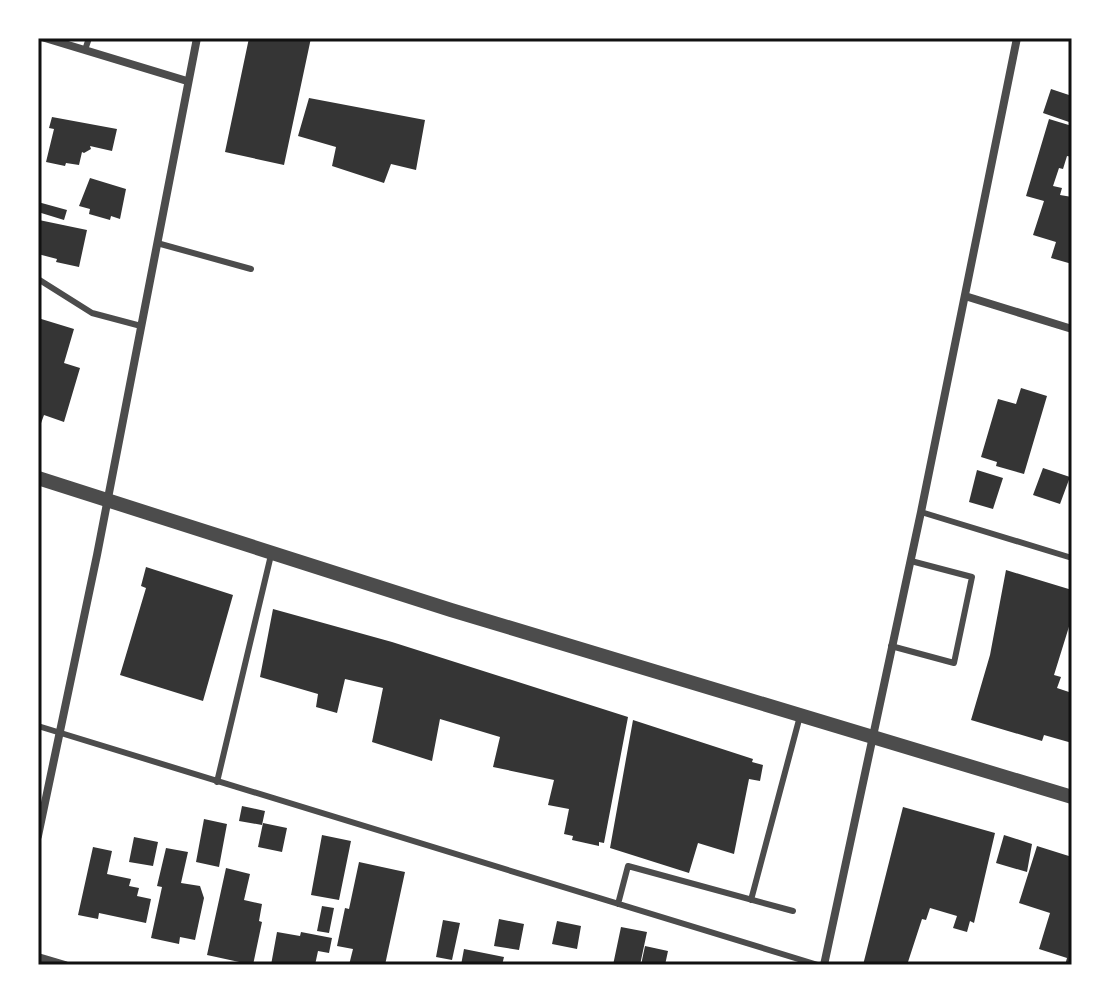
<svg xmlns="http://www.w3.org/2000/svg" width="1110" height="1003" viewBox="0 0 1110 1003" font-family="Figtree,sans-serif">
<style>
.building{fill:#353535}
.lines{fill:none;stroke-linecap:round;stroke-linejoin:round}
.service{stroke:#4c4c4c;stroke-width:6}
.minor{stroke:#4c4c4c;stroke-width:8}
.tertiary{stroke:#4c4c4c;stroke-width:14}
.neatline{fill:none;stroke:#111;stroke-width:3}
</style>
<rect width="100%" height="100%" fill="#fff"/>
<!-- building -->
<path class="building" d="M249,38H311L284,165L225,152Z
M1051,89L1072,96L1069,122L1043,113Z
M309,98L425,120L416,170L391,164L384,183L332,166L336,147L298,136Z
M52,117L117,129L112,151L90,146L91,149L84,153L82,152L79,165L66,163L65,166L46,162L54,129L49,128Z
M1049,119L1072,126V157L1067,156L1063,169L1059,168L1053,186L1062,188L1060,195L1072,197V264L1051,258L1056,242L1033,235L1044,201L1026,196Z
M90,178L126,189L120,219L111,216L110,220L89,214L90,209L79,206Z
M38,202L67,210L64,220L38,212Z
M39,220L87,230L79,267L56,262L57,259L38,254Z
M38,318L74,329L64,363L80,368L64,422L44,415L40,426L38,425Z
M1021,388L1047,396L1024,474L996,466L997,462L981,457L998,399L1016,404Z
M1043,468L1070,477L1060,504L1033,495Z
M977,470L1003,478L993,509L969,502Z
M146,567L233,595L203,701L120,675L146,588L141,586Z
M1006,570L1072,590V617L1054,675L1061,677L1057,688L1072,693V743L1044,735L1042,741L971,720L990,655Z
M273,609L392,642L628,717L604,843L599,842V846L572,840L573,836L564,834L569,809L548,805L554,780L493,767L500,737L440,719L432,761L372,742L383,688L345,679L337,713L316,707L318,694L260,677Z
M633,720L753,759L752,762L763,765L760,781L749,779L734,854L698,843L689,873L610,848Z
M242,806L265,811L262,825L239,821Z
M903,807L995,833L974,923L970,921L967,932L953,928L957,916L930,908L926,920L922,919L907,965H863Z
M204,819L227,824L219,867L196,862Z
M263,823L287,828L282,852L258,847Z
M322,835L351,841L339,900L311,895Z
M1004,835L1032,844L1027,872L996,863Z
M134,837L158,842L153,866L129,862Z
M1037,846L1072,857V965H1065L1067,958L1039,949L1050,913L1019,903Z
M93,847L112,851L107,874L131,879L129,886L139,888L137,896L151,899L146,923L99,913L98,919L78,915Z
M166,848L188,852L181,883L200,886L204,898L195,940L180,937L179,944L151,938L162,887L157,886Z
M359,862L405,872L385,965H349L353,949L337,946L345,908L349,909Z
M226,868L250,874L244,900L262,904L259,921L262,922L253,965L207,955Z
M322,906L334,908L329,933L317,931Z
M499,919L524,924L519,950L494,946Z
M443,920L460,923L452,960L436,957Z
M557,921L581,926L577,949L552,944Z
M621,927L647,932L640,965H613Z
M277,932L300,936L301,932L332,938L329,953L318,951L315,965H271Z
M645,946L668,951L665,965H641Z
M464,949L504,957L502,965H461Z"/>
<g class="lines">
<!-- service -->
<path class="service" d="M85,50L89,38
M157,243L251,269
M38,279L92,313L141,326
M921,512L1072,558
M891,646L954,663L972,577L911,561
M38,726L818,965
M217,782L271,555
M751,900L800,716
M618,904L628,866L793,911"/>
<!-- minor -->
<path class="minor" d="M45,38L187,81
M965,296L1072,329
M38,836L97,555L197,38
M38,957L65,965
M824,965L921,512L1017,38"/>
<!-- tertiary -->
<path class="tertiary" d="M38,478L451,610L1072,797"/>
</g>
<!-- border -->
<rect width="1110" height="1003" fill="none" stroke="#ffffff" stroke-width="80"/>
<rect x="40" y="40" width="1030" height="923" class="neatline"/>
</svg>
